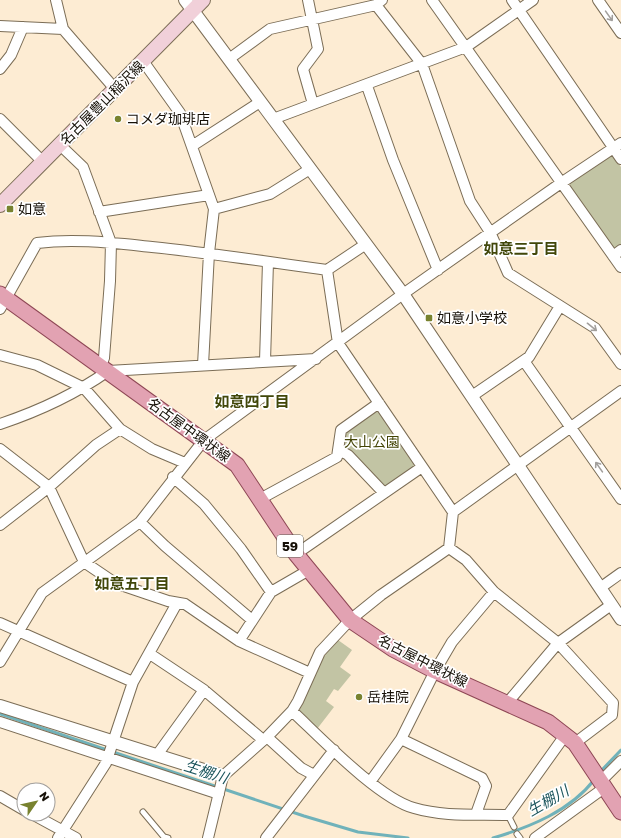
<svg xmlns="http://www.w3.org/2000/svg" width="621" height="838" viewBox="0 0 621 838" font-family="'Golos Text','Noto Sans JP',sans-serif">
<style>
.green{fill:#c2c4a4}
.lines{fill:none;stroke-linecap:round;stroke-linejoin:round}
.stream{stroke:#70b2ba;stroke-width:3}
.service-casing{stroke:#7b6d56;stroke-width:7}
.minor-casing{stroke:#7b6d56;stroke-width:12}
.tertiary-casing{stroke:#7b6d56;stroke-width:14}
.secondary-casing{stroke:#7b6d56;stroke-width:16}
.primary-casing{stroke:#8e4755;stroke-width:17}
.service{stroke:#fff;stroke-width:5}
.minor{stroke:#fff;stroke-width:10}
.tertiary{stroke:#fff;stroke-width:12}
.secondary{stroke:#f1d0d9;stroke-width:14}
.primary{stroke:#e2a2b2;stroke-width:15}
.oneway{stroke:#a29f9c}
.poi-dot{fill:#78822f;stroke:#fff;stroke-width:1.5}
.labels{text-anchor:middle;stroke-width:3.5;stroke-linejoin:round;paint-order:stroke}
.shield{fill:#fff;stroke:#5c5851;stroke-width:1}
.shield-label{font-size:13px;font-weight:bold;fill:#161007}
.street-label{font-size:14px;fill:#161007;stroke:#fff}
.poi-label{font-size:14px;fill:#161007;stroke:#fff;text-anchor:start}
.park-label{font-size:14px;fill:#444506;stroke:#fff}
.neighbourhood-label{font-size:15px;font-weight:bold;fill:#41470a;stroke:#fff}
.water-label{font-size:15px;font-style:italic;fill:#1d565d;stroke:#fff}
</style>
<rect width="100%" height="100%" fill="#fdecd3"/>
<!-- green -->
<path class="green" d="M609,155L614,157L621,167V246L617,249L613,248L570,189V182Z
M374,410L379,411L415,464L414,468L386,488L382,487L344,447L345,431Z
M338,640L352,650L340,667L351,675L338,691L334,689L326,701L334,707L317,729L300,711V707L324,656Z"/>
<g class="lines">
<!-- stream -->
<path class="stream" d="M0,714L304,816L358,832L408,838
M600,772L621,750
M493,838C530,827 570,811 594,780"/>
<!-- service casing -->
<g class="service-casing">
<path id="service" d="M143,812L164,837L168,838
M508,815L514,827
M517,834L520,838"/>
</g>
<!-- minor casing -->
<g class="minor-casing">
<path id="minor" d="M56,0L63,29L115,89
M308,0L318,49L303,69L313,104
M432,0L621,267
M512,0L621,159
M598,0L621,33
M376,5L422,64L470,201L490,232L508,273L595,328L621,364
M0,26L63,29
M229,59L270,29L376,5L382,0
M143,61L180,113L214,209L209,253L203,365
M0,69L11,55L23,27
M367,86L393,160L438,270
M0,119L43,162
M273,119L466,47L533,0
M60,145L83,167L111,243L110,281L104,358L101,366
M192,146L260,102
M214,209L270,194L310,169
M99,212L209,195
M613,256L621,250
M327,270L338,343L453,512
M0,309L37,243C75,238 113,243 152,247C210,253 269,262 327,270L366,244
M0,355L37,365L84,388L120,429L152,449L185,463
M265,361L268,262
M524,361L621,499
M472,396L529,357L560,306
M0,424C39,411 74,395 108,371L316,359
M0,449L49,487L84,562L115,583L168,601L185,604L239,641L310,673
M339,450L348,455L384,493
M173,477L204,504L241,549L271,592L239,641
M260,499L337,457L341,430L379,403
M140,522L165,546L252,620
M0,525L49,487L96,445L120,429
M449,548L466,560L494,592L558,643L613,703L612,715L575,743
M296,554L422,467
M600,588L621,573
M271,592L309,570
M0,623L133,682L106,763L58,838
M150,654L204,690
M0,662L42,593L140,522L204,440L403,294L561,183L621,143
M133,682L177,603
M508,702L558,643L611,605
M292,711C320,737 378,798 414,808C444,817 477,814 508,815L566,734
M0,722L219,794
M267,737L301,768L314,775
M401,739L482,778L486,786L476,814
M157,755L204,690L262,739
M370,782L401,739L435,671L452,642L494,592
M600,782L621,761
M0,796L24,810
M32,814L76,838
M208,838L223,776L267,737L292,711L298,701L320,652L350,620L381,595L449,548L453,512L621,391
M266,838L334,750
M535,838L604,788"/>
</g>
<!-- tertiary casing -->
<g class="tertiary-casing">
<path id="tertiary" d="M185,0L403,294L621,619
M0,706L223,776"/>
</g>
<!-- secondary casing -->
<g class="secondary-casing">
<path id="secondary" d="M0,205L203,0"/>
</g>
<!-- primary casing -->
<g class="primary-casing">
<path id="primary" d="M0,294L237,465L296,554L350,620L393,649L435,671L548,722L575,743L621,812"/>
</g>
<!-- service -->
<use href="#service" class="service"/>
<!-- minor -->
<use href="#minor" class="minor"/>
<!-- tertiary -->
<use href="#tertiary" class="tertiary"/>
<!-- secondary -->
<use href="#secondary" class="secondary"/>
<!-- primary -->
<use href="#primary" class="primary"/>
</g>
<!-- one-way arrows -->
<defs><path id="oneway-shaft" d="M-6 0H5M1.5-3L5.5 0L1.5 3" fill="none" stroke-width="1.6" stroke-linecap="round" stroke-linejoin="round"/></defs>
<g class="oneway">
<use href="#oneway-shaft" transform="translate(609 16) rotate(55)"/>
<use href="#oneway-shaft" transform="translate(592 327) rotate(39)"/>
<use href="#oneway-shaft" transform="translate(599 467) rotate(-125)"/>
</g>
<!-- markers -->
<g class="poi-dot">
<circle cx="118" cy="119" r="4"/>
<rect x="6" y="205" width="8" height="8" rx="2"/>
<rect x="425" y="314" width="8" height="8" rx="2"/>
<circle cx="359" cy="697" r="4"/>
</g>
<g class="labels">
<!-- shield labels -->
<rect class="shield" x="277" y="535" width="26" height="22" rx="3"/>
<g class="shield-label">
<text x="290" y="551">59</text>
</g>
<!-- street labels -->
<g class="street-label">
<text transform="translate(102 103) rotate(-45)" y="5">名古屋豊山稲沢線</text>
<text transform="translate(189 430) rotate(36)" y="5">名古屋中環状線</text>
<text transform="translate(423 661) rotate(27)" y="5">名古屋中環状線</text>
</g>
<!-- poi labels -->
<g class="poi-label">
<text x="126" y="124">コメダ珈琲店</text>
<text x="18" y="214">如意</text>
<text x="437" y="323">如意小学校</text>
<text x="367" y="702">岳桂院</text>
</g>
<!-- park labels -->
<g class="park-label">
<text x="372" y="447">大山公園</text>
</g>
<!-- neighbourhood labels -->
<g class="neighbourhood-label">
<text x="521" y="254">如意三丁目</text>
<text x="252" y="407">如意四丁目</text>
<text x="132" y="589">如意五丁目</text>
</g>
<!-- water labels -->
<g class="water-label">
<text transform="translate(206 772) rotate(18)" y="5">生棚川</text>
<text transform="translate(548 801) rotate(-30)" y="5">生棚川</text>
</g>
</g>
<!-- north arrow -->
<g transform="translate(36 802) rotate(56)"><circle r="19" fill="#ffffff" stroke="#a29f9c"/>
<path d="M0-3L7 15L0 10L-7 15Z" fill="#78822f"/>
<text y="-6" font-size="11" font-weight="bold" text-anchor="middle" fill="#161007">N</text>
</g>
</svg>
